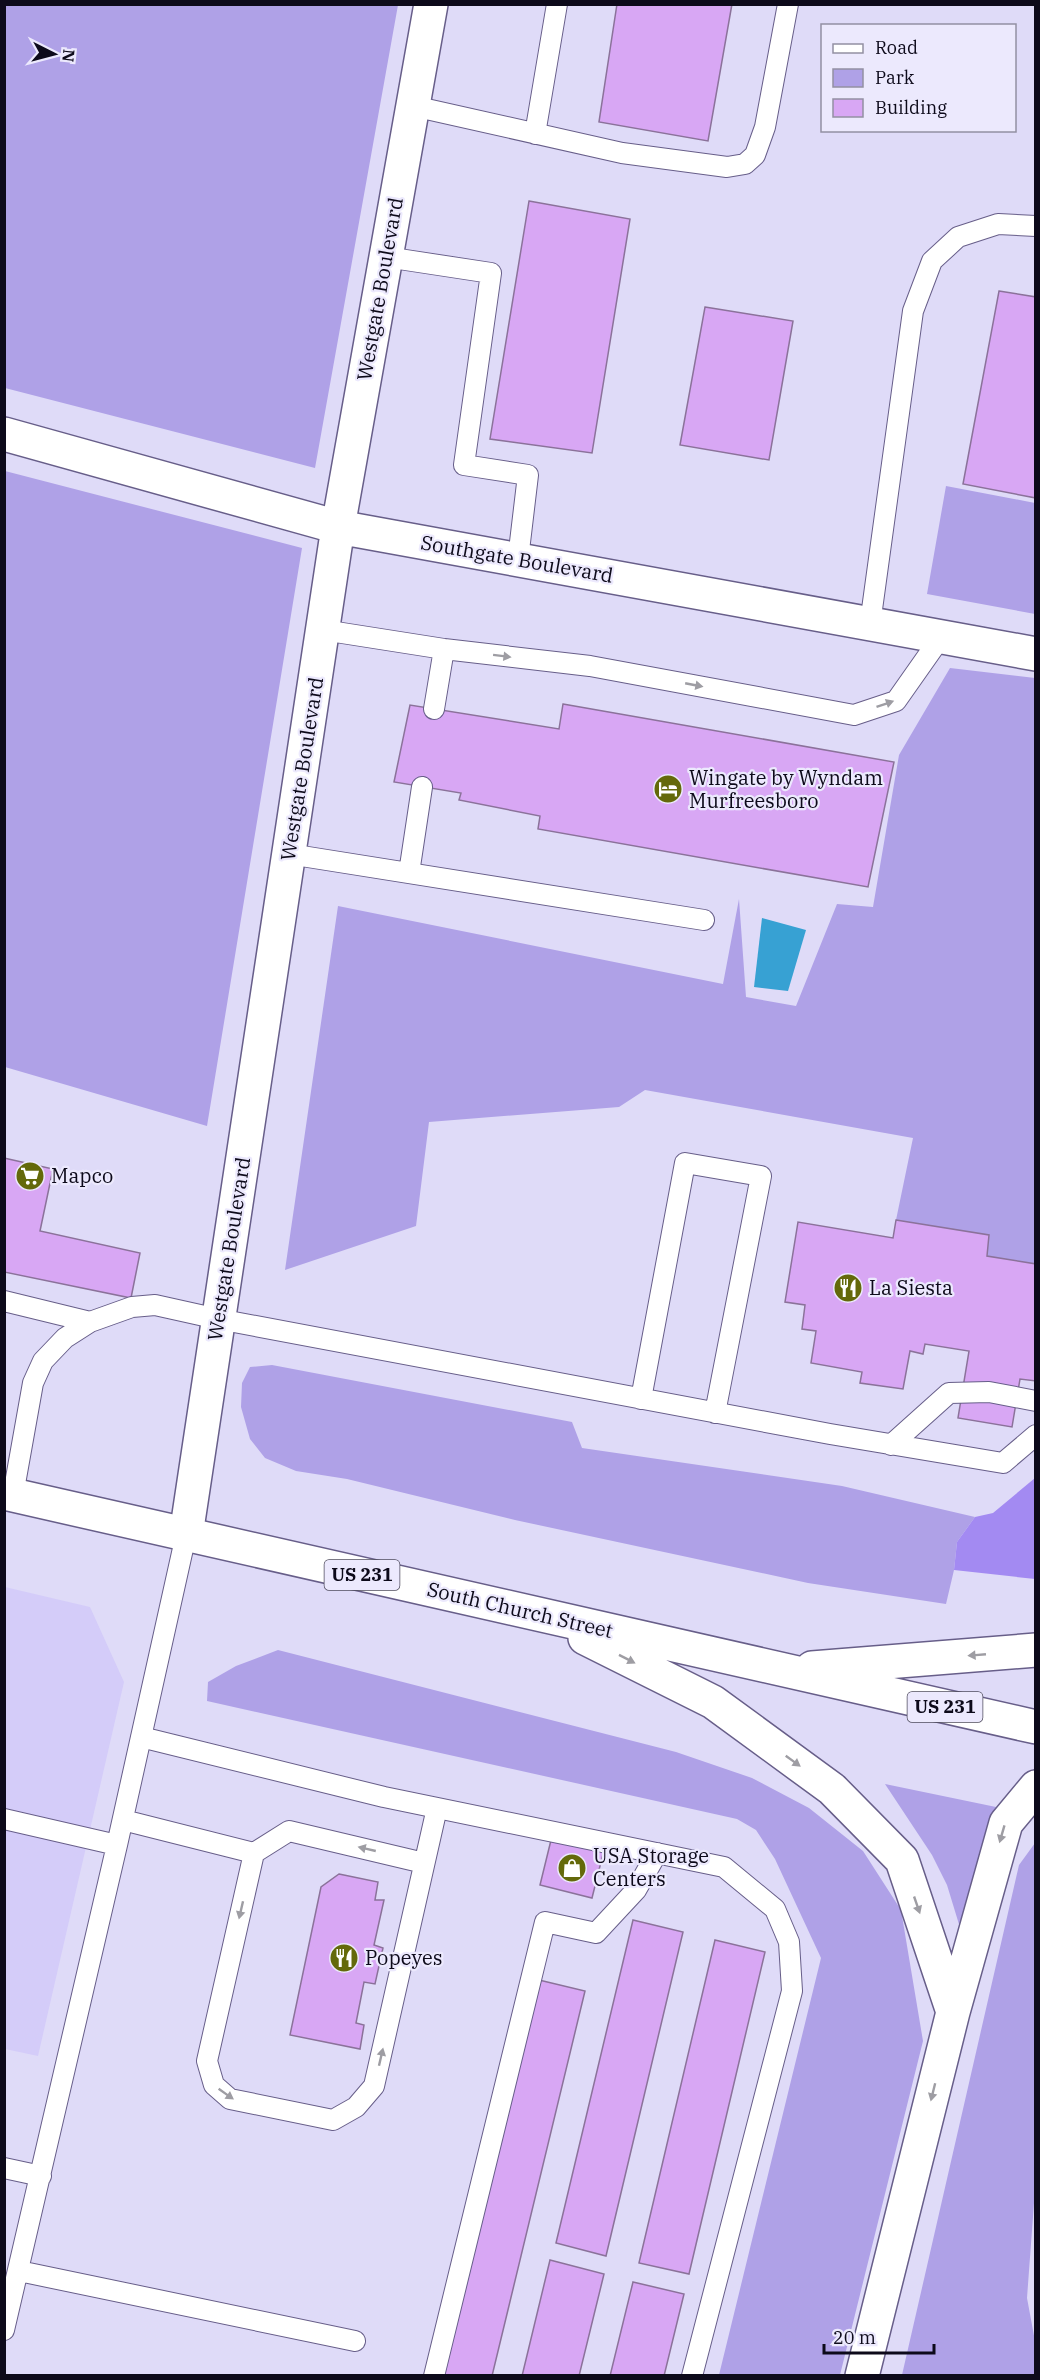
<svg xmlns="http://www.w3.org/2000/svg" width="1040" height="2380" viewBox="0 0 1040 2380" font-family="'IBM Plex Serif',serif">
<style>
.built{fill:#d4ccf9}
.green{fill:#afa1e7}
.forest{fill:#a38af2}
.water{fill:#37a1d3}
.building{fill:#d8a7f4;stroke:#8b729a;stroke-width:1.5}
.lines{fill:none;stroke-linecap:round;stroke-linejoin:round}
.lane-casing{stroke:#675e89;stroke-width:22}
.street-casing{stroke:#675e89;stroke-width:36}
.highway-casing{stroke:#675e89;stroke-width:36}
.lane{stroke:#fff;stroke-width:20}
.street{stroke:#fff;stroke-width:33}
.highway{stroke:#fff;stroke-width:33}
.oneway{fill:#9e9da3}
.labels{text-anchor:middle;stroke-width:4.5;stroke-linejoin:round;paint-order:stroke}
.shield{fill:#ece9fd;stroke:#504d5e;stroke-width:1.5}
.shield-label{font-size:18px;font-weight:bold;fill:#0d0a1a}
.street-label{font-size:20px;fill:#0d0a1a;stroke:#ece9fd}
.poi-label{font-size:20px;fill:#0d0a1a;stroke:#ece9fd;text-anchor:start}
</style>
<rect width="100%" height="100%" fill="#dfdbf8"/>
<!-- built -->
<path class="built" d="M5,1587L90,1607L124,1682L38,2056L5,2049Z"/>
<!-- green -->
<path class="green" d="M4,5H398L315,468L5,388Z
M5,471L302,548L207,1126L5,1067Z
M946,486L1035,503V614L927,594Z
M950,668L1035,678V1264L987,1256L989,1235L896,1220L913,1138L645,1090L619,1107L429,1122L416,1226L285,1270L338,906L723,984L739,899L746,997L796,1006L837,904L873,907L899,755Z
M272,1365L572,1422L582,1448L842,1486L975,1517L957,1542L954,1570L946,1604L808,1583L515,1520L347,1479L296,1471L265,1458L250,1439L241,1407L242,1383L250,1367Z
M278,1650L676,1752L752,1778L809,1808L863,1851L901,1910L923,2041L840,2375H719L821,1958L775,1859L756,1830L737,1819L207,1701L208,1682L236,1666Z
M885,1784L996,1807L965,1944L947,1885L932,1855Z
M1035,1843L1036,2176L1027,2298L1035,2341V2375H902L1019,1865Z"/>
<!-- forest -->
<path class="forest" d="M1035,1478V1579L954,1570L957,1542L975,1517L993,1513Z"/>
<!-- water -->
<path class="water" d="M762,918L806,930L788,991L754,987Z"/>
<!-- building -->
<path class="building" d="M617,4H732L708,141L599,122Z
M529,201L630,219L592,453L490,439Z
M999,291L1036,297V498L963,484Z
M705,307L793,321L769,460L680,445Z
M563,704L894,762L868,887L538,829L540,816L459,800L461,793L394,782L410,705L559,729Z
M4,1158L53,1169L40,1231L140,1253L131,1298L4,1272Z
M896,1220L989,1235L987,1256L1036,1264V1381L1020,1379L1012,1427L958,1418L969,1351L925,1344L923,1354L910,1351L903,1389L860,1383L862,1372L811,1363L816,1331L802,1329L805,1305L785,1302L798,1222L893,1238Z
M552,1836L604,1850L592,1898L540,1885Z
M339,1874L378,1882L375,1900H384L374,1945L383,1948L375,1984L364,1982L356,2023L364,2025L360,2049L290,2035L321,1887Z
M633,1920L683,1932L606,2256L556,2243Z
M715,1940L765,1952L689,2274L639,2263Z
M539,1980L585,1991L492,2376H443Z
M550,2260L604,2274L579,2376H522Z
M633,2282L684,2294L664,2376H610Z"/>
<g class="lines">
<!-- lane casing -->
<g class="lane-casing">
<path id="lane" d="M413,106L622,153L727,167L745,164L755,155L765,127L788,4
M535,134L557,4
M386,257L491,273L464,465L528,475L518,559
M870,624L913,311L932,261L958,237L998,224L1036,226
M323,630L444,649L590,666L854,715L896,701L941,637
M434,709L444,649
M289,854L704,920
M409,873L422,787
M4,1301L90,1322
M641,1399L685,1163L761,1176L715,1413
M891,1445L949,1393L989,1392L1036,1401
M13,1495L33,1383L43,1361L65,1338L90,1322L132,1307L155,1305L218,1319L830,1434L1003,1463L1036,1435
M141,1737L384,1797L724,1867L775,1909L789,1942L792,1991L692,2376
M4,1819L117,1845L186,1535
M123,1820L254,1853
M424,1863L289,1831L254,1853L207,2061L214,2085L230,2099L333,2120L356,2107L374,2086L437,1808
M4,2168L41,2176
M19,2271L355,2341
M4,2330L117,1845
M434,2376L545,1922L596,1933L636,1890L657,1853"/>
</g>
<!-- street casing -->
<g class="street-casing">
<path id="street" d="M4,434L338,527L1036,654
M186,1535L338,527L431,4"/>
</g>
<!-- highway casing -->
<g class="highway-casing">
<path id="highway" d="M4,1493L1036,1727
M585,1638L713,1702L832,1789L902,1860L953,2012L862,2376
M812,1668L1036,1650
M953,2012L1006,1823L1036,1787"/>
</g>
<!-- lane -->
<use href="#lane" class="lane"/>
<!-- street -->
<use href="#street" class="street"/>
<!-- highway -->
<use href="#highway" class="highway"/>
</g>
<!-- one-way arrows -->
<defs><path id="oneway-solid" d="M-6-.8H1V-3.2L6.5 0L1 3.2V.8H-6Z" transform="scale(1.5)"/></defs>
<g class="oneway">
<use href="#oneway-solid" transform="translate(502 656) rotate(7)"/>
<use href="#oneway-solid" transform="translate(694 685) rotate(11)"/>
<use href="#oneway-solid" transform="translate(885 704) rotate(-19)"/>
<use href="#oneway-solid" transform="translate(977 1655) rotate(175)"/>
<use href="#oneway-solid" transform="translate(627 1659) rotate(27)"/>
<use href="#oneway-solid" transform="translate(793 1761) rotate(36)"/>
<use href="#oneway-solid" transform="translate(1002 1834) rotate(106)"/>
<use href="#oneway-solid" transform="translate(367 1849) rotate(-167)"/>
<use href="#oneway-solid" transform="translate(917 1905) rotate(71)"/>
<use href="#oneway-solid" transform="translate(241 1910) rotate(103)"/>
<use href="#oneway-solid" transform="translate(381 2057) rotate(-77)"/>
<use href="#oneway-solid" transform="translate(933 2092) rotate(104)"/>
<use href="#oneway-solid" transform="translate(226 2094) rotate(35)"/>
</g>
<!-- icons -->
<defs>
<g id="hotel-disc" transform="scale(1.5)"><circle r="9.5" fill="#64690a" stroke="#ece9fd"/><path d="M-6-4.5h1.5V1H6V5H4.5V3h-9V5H-6ZM-4 0a1.8 1.8 0 1 1 3.6 0ZM.5 0V-2.5h3Q6-2.5 6 0Z" fill="#fff"/></g>
<g id="supermarket-disc" transform="scale(1.5)"><circle r="9.5" fill="#64690a" stroke="#ece9fd"/><path d="M-6-5.5h2.5l.6 2H6L4.5 2H-2.5L-4.4-4H-6ZM-1.5 3.2a1.3 1.3 0 1 0 .1 0ZM3 3.2a1.3 1.3 0 1 0 .1 0Z" fill="#fff"/></g>
<g id="restaurant-disc" transform="scale(1.5)"><circle r="9.5" fill="#64690a" stroke="#ece9fd"/><path d="M-5-6h1v4h1v-4h1v4h1v-4h1v5L-1.5 .5V6h-2V.5L-5-1ZM5-6V6H3V1.5H1.5Q1.5-4 5-6Z" fill="#fff"/></g>
<g id="shop-disc" transform="scale(1.5)"><circle r="9.5" fill="#64690a" stroke="#ece9fd"/><path d="M-5-2.5h2.3a2.7 3.5 0 0 1 5.4 0H5L5.5 6h-11ZM-1.5-2.5h3a1.5 2.3 0 0 0-3 0Z" fill="#fff"/></g>
</defs>
<g fill-rule="evenodd">
<use href="#hotel-disc" x="668" y="789"/>
<use href="#supermarket-disc" x="30" y="1176"/>
<use href="#restaurant-disc" x="848" y="1288"/>
<use href="#shop-disc" x="572" y="1868"/>
<use href="#restaurant-disc" x="344" y="1958"/>
</g>
<g class="labels">
<!-- shield labels -->
<g class="shield">
<rect x="324.5" y="1560" width="75" height="30" rx="4.5"/>
<rect x="907.5" y="1692" width="75" height="30" rx="4.5"/>
</g>
<g class="shield-label">
<text x="362" y="1581">US 231</text>
<text x="945" y="1713">US 231</text>
</g>
<!-- street labels -->
<g class="street-label">
<text transform="translate(380 289) rotate(-80)" y="7">Westgate Boulevard</text>
<text transform="translate(517 559) rotate(10)" y="7">Southgate Boulevard</text>
<text transform="translate(302 769) rotate(-81)" y="7">Westgate Boulevard</text>
<text transform="translate(229 1249) rotate(-81)" y="7">Westgate Boulevard</text>
<text transform="translate(520 1610) rotate(13)" y="7">South Church Street</text>
</g>
<!-- poi labels -->
<g class="poi-label">
<text x="689" y="785">Wingate by Wyndam<tspan x="689" dy="23">Murfreesboro</tspan></text>
<text x="51" y="1183">Mapco</text>
<text x="869" y="1295">La Siesta</text>
<text x="593" y="1863">USA Storage<tspan x="593" dy="23">Centers</tspan></text>
<text x="365" y="1965">Popeyes</text>
</g>
</g>
<!-- border -->
<rect width="1040" height="2380" fill="none" stroke="#0d0a1a" stroke-width="12"/>
<!-- legend -->
<rect x="821" y="24" width="195" height="108" fill="#ece9fd" stroke="#9390a2" stroke-width="1.5"/>
<rect x="833" y="44" width="30" height="9" fill="#ffffff" stroke="#9390a2" stroke-width="1.5"/>
<text x="875" y="54" font-size="18" fill="#0d0a1a">Road</text>
<rect x="833" y="69" width="30" height="18" fill="#afa1e7" stroke="#9390a2" stroke-width="1.5"/>
<text x="875" y="84" font-size="18" fill="#0d0a1a">Park</text>
<rect x="833" y="99" width="30" height="18" fill="#d8a7f4" stroke="#9390a2" stroke-width="1.5"/>
<text x="875" y="114" font-size="18" fill="#0d0a1a">Building</text>
<!-- north arrow -->
<g transform="translate(54 54) rotate(96)" stroke="#ece9fd" stroke-width="4.5" paint-order="stroke">
<path d="M0-4.5L10 22L0 15L-10 22Z" fill="#0d0a1a"/>
<text y="-9" font-size="16" font-weight="bold" text-anchor="middle" fill="#0d0a1a">N</text>
</g>
<!-- scale -->
<path d="M824 2344v9h110v-9" fill="none" stroke="#0d0a1a" stroke-width="3"/>
<text x="833" y="2344" font-size="18" fill="#0d0a1a" stroke="#ece9fd" stroke-width="4.5" paint-order="stroke">20 m</text>
</svg>
